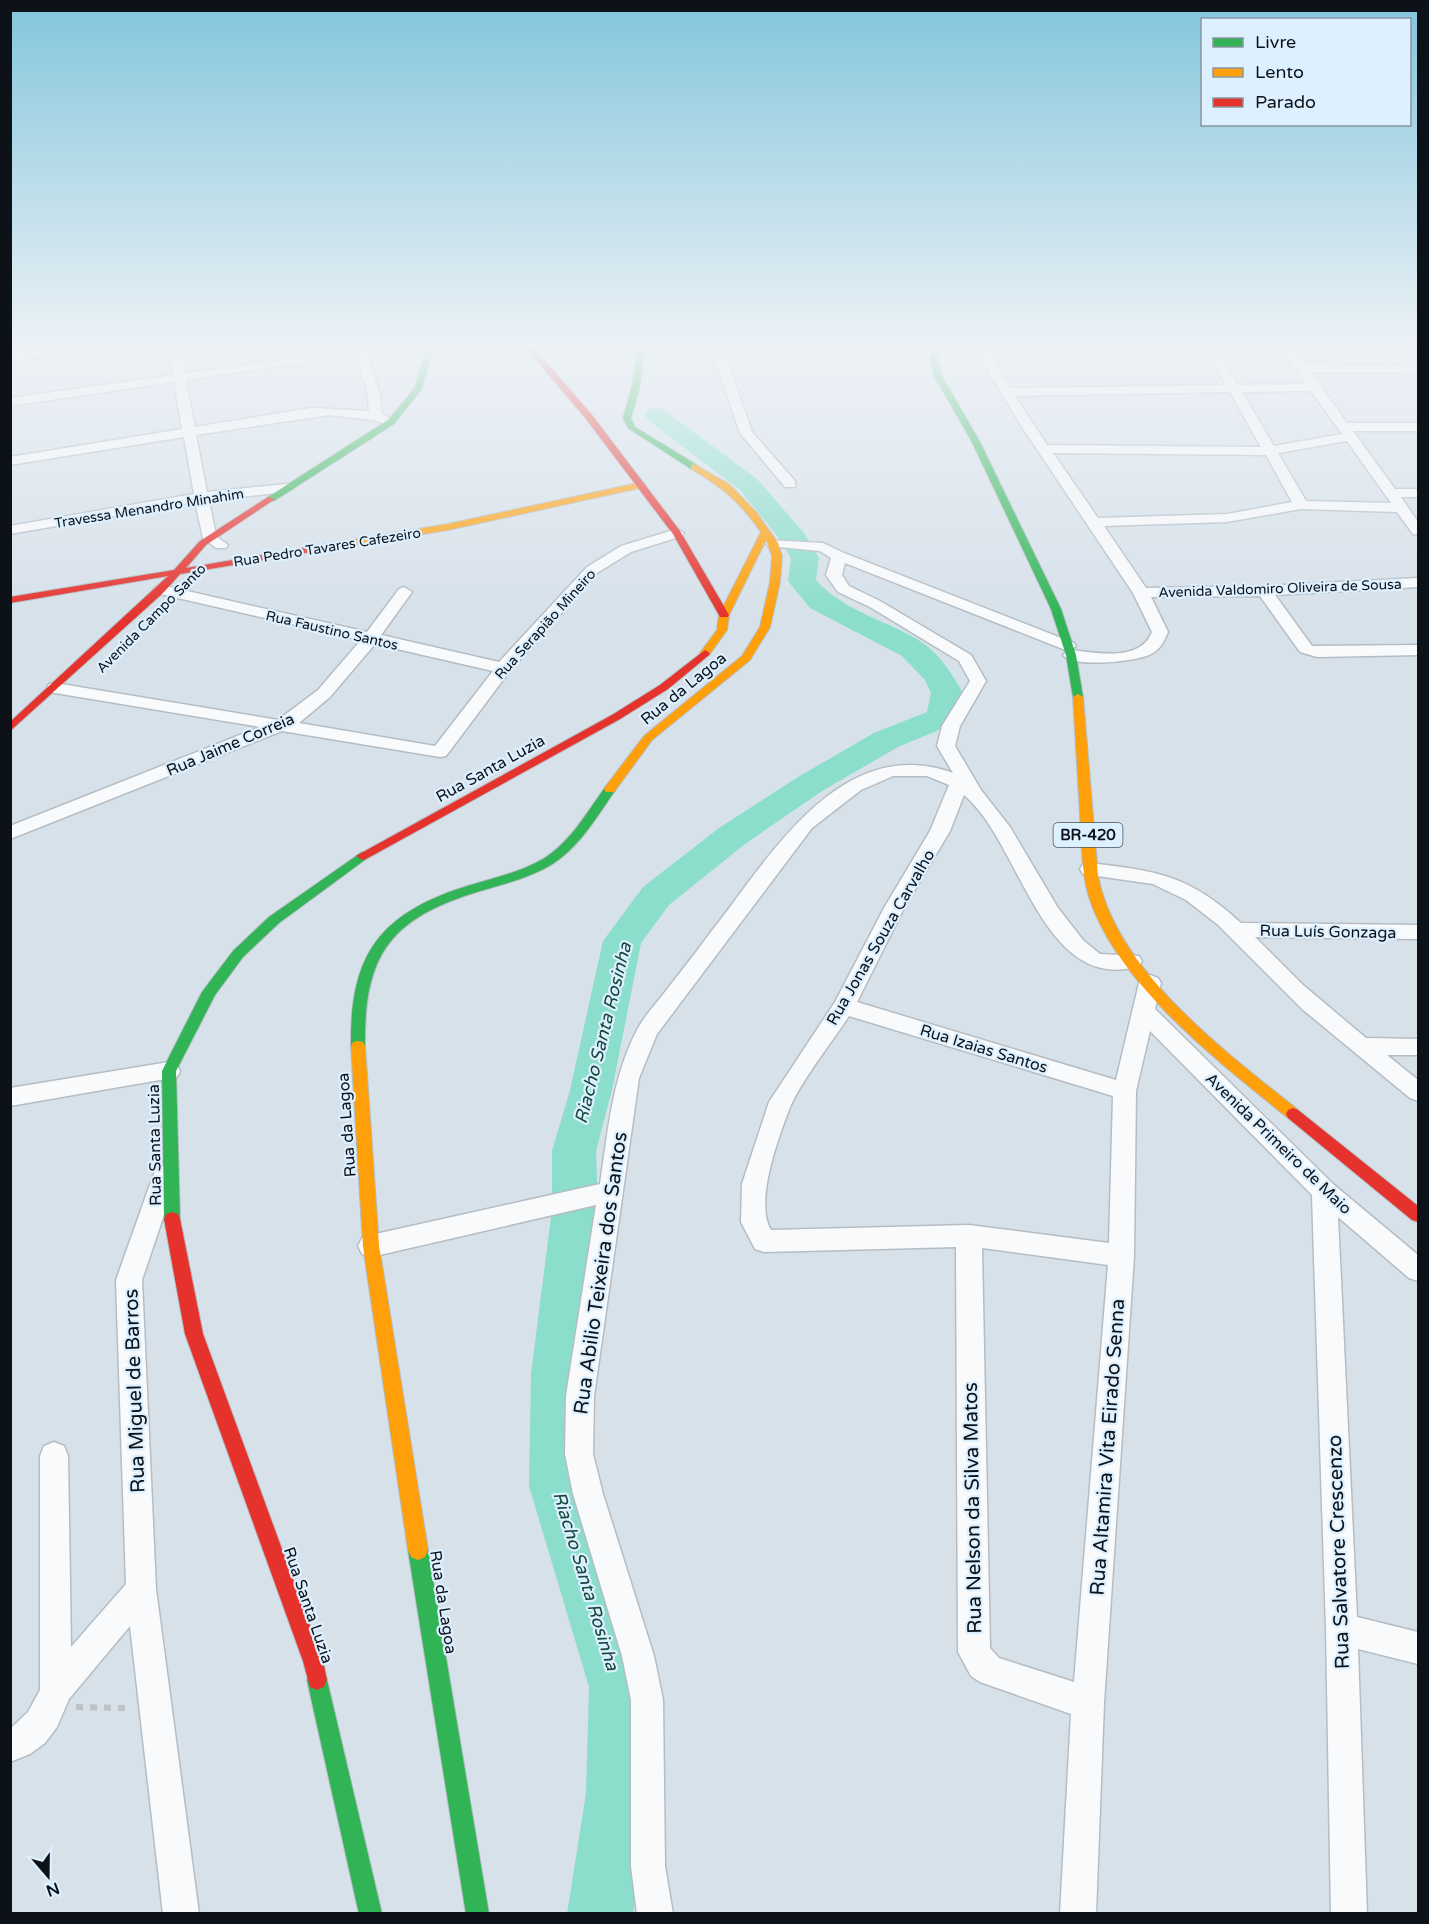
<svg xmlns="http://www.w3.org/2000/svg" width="1429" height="1924" viewBox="0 0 1429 1924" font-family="'Varela Round',sans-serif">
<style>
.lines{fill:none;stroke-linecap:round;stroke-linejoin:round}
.river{fill:#8bdecb;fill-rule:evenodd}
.street-casing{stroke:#b5bdc3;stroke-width:3}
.fast-casing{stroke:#b5bdc3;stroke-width:2}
.slow-casing{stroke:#b5bdc3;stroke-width:2}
.jam-casing{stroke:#b5bdc3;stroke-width:2}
.path{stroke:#c0c3c5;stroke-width:6;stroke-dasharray:7 7;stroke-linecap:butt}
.street{fill:#f9fafc;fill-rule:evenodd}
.fast{fill:#30b455;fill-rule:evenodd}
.slow{fill:#ff9f0a;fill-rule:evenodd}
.jam{fill:#e5322d;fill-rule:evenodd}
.labels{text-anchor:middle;stroke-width:4.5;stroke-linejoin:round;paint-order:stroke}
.far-street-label{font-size:14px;fill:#0c1218;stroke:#dcf0ff}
.shield{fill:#dcf0ff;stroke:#4a555d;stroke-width:1.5}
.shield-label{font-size:15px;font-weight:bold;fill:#0c1218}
.street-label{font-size:16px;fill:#0c1218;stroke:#dcf0ff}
.water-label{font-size:18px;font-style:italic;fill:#14473a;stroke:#dcf0ff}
.near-street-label{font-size:20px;fill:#0c1218;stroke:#dcf0ff}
</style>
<rect width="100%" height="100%" fill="#d7e1ea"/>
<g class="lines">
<!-- river -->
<path class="river" d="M656,408L664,410L758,480L804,533L819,558L816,580C844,612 888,620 923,643C940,655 953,675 963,693L958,717L953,724L898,747L822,791L745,844L669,905L641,943L612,1090L596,1151L598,1209L581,1374L583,1486L649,1687L648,1793L633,1914H567L586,1793L589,1687L529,1486L531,1374L552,1209V1151L570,1090L603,941L643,887L719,828L798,777L874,733L927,712L931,693L925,680L902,656L810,608L788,581L791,558L782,542L740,490L648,420L644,415L648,410Z"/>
<!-- street casing -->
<g class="street-casing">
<path id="street" d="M57,348H88L82,351L10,362V355Z
M168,348H180L185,373L365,348L379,391L382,414L394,421L388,425L374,420L329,415L196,435L207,492L287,484L294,488L287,492L209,500L216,536L228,545L226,548H216L203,538L195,502L10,534V526L194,494L184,437L10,465V457L182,429L174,382L10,406V398L173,375ZM355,355L367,391L369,411L311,408L195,427L186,380Z
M711,348H723L752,432L795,481V487H785L740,433Z
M974,348H986L1011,388L1226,385L1205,348H1217L1238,385L1306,384L1281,348H1293L1305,364L1418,366V373L1310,372L1322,384L1323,389L1347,423H1418V431H1353L1395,489H1418V497H1401L1418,522V535L1413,534L1397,512L1301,509L1227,522L1104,526L1146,588L1264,586L1418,578V587L1275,595L1312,646L1418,645V655L1317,657L1300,652L1260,596L1151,597L1168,632C1164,641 1161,649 1151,654C1136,662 1074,668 1063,655L1068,651L845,563L842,575L849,586L880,601L971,655L986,681L960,726L955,746L981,790L1010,827L1058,908L1083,940L1100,954L1139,956L1142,961L1139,966C1042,995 1021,842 964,795L950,831L904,908L857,1002L1116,1080L1139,983L1142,978L1150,975L1158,978L1161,983L1155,1009L1333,1184L1418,1255V1281L1409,1278L1338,1217L1357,1617L1418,1632V1664L1358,1649L1367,1914H1331L1326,1629L1312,1195L1150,1031L1136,1091L1134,1256L1104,1703L1096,1914H1060L1071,1714L980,1682L971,1676L958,1652L956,1247L764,1252L755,1249L741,1222L742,1184L769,1102L835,1002L884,908L930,831L949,785L927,776H893L861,790L812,828L657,1034L639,1078L594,1396L593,1454L603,1494L654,1656L663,1700L665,1866L673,1914H637L631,1866V1700L622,1656L573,1494L565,1454L566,1396L596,1205L371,1257L362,1254L358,1246L362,1238L371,1235L600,1184C608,1131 612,1078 637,1030C643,1018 653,1007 661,997C678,975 695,954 711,932C769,858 841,732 953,773L937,746L942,726L970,681L959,661L870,607L838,592L826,575L831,558L820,551L768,546L766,543L768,540L823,543L844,553L1074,643L1076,646L1071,650C1097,653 1140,662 1152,632L1133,593L1022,427ZM1311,391L1342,434L1274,446L1242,392ZM1230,392L1261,447L1047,445L1015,396ZM1347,441L1391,503L1306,501L1278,453ZM1053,453L1266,455L1292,502L1227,514L1098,518ZM849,1016L1113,1096L1109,1243L969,1225L771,1230C754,1202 779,1135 791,1105C804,1077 832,1042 849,1016ZM982,1248L1108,1265L1074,1682L999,1658L990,1648Z
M677,529L684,533L682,536L631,552L597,573L509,672L446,756L440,757L282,731L10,839V826L260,727L55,693L49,692L47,688L49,684L55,683L278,720L318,690L361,640L156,593L153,590L156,587L161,585L367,632L399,589L404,587L412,592L381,635L499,662L587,567L621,546ZM375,644L493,671L435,746L299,723L330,697Z
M1090,863C1157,871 1189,875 1241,923L1418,925V939L1255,937L1303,985L1366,1038L1418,1039V1055H1387L1418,1080V1101L1410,1098L1302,1009L1217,924L1186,900L1153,884L1083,874L1080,869L1083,864Z
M169,1062L177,1065L180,1071L177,1077L10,1106V1088Z
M165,1166L174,1169L177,1176L142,1280L156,1589L199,1914H163L130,1626L69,1699L57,1727L45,1743L30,1754L10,1762V1729L28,1712L40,1690V1456L44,1446L54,1442L64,1446L68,1456L71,1647L126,1584L116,1280L153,1176L156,1169Z"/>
</g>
<!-- fast casing -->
<g class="fast-casing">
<path id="fast" d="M426,348H434L422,389L394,424L274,501H268V497L388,420L414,389Z
M637,348H645L640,386L631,418L635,427L697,465V469H691L628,428L623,418L632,386Z
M932,348H940L938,360L942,376L980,442L1061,609L1076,655L1083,697L1082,699H1074L1073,697L1066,655L1051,609L972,442L934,376L930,360Z
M610,785L616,789C598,815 581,845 554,863C531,878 503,884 477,892C389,919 364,956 365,1046L363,1050H353L351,1046C350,959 376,916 461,888C488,879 517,874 543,859C571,842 587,812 606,786Z
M362,852L366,853L368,856L366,859L279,923L243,957L215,995L176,1071L180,1219L178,1224L172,1226L166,1224L164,1219L162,1071L202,992L233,951L269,917Z
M418,1540L425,1543L428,1550L489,1914H466L408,1550L411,1543Z
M317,1670L324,1673L327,1680L382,1914H359L307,1680L310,1673Z"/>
</g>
<!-- slow casing -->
<g class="slow-casing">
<path id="slow" d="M694,464L729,484L756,512L778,543L782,556L780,582L770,627L750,660L652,740L614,792H606L604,789L606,786L644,736L742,656L760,627L770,582L772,556L766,540L729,615L727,630L709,655L705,656L700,653L717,630L719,615L761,532C739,501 723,488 691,469V465Z
M642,482L646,485L645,487L448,530L314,552L309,549L314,546L448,524Z
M1078,694L1083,697L1098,876C1116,971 1226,1052 1298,1110L1300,1114L1298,1118L1293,1120L1288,1118C1219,1062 1117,984 1089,897C1081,871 1082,842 1080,815C1078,776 1075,736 1073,697Z
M358,1041L363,1042L365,1046L379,1246L428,1550L425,1557L418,1560L411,1557L408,1550L363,1246L351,1046L353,1042Z"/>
</g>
<!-- jam casing -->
<g class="jam-casing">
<path id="jam" d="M526,348H534L592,415L680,531L729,615L728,617H720L719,615L673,534L586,419Z
M268,497L275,499L206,545L186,568L314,546L317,547V551L180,574L164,592L10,731V722L168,576L10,603V597L174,570L200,541Z
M705,650L710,653L709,655L668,689L620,719L366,859L362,860L356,856L612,715L660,685Z
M1293,1108L1298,1110L1418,1206V1222L1412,1220L1288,1118L1286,1114L1288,1110Z
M172,1212L178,1214L180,1219L203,1334L323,1661L327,1680L324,1687L317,1690L310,1687L303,1661L185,1334L164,1219L166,1214Z"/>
</g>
<!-- path -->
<path class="path" d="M76,1707L129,1708"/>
<!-- street -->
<use href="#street" class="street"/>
<!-- fast -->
<use href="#fast" class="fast"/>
<!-- slow -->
<use href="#slow" class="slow"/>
<!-- jam -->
<use href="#jam" class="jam"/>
</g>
<!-- sky -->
<linearGradient id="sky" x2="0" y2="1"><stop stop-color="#83c5dc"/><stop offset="0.56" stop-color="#edf2f6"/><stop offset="1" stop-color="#edf2f6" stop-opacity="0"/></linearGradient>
<rect width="1429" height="618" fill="url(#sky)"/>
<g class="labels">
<!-- far-street labels -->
<g class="far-street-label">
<text transform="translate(149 508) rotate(-9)" y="5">Travessa Menandro Minahim</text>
<text transform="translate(327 547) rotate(-9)" y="5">Rua Pedro Tavares Cafezeiro</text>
<text transform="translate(1280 588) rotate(-2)" y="5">Avenida Valdomiro Oliveira de Sousa</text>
<text transform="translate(151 618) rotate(-45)" y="5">Avenida Campo Santo</text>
<text transform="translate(545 624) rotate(-48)" y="5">Rua Serapião Mineiro</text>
<text transform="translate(332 630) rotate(13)" y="5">Rua Faustino Santos</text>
</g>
<!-- shield labels -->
<rect class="shield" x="1053.5" y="823" width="69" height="24" rx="4.5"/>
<g class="shield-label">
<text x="1088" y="840">BR-420</text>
</g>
<!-- street labels -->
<g class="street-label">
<text transform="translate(683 688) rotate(-39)" y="6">Rua da Lagoa</text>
<text transform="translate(230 744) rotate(-23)" y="6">Rua Jaime Correia</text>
<text transform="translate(490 768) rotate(-29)" y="6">Rua Santa Luzia</text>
<text transform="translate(1328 931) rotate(1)" y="6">Rua Luís Gonzaga</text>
<text transform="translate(880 937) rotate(-60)" y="6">Rua Jonas Souza Carvalho</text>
<text transform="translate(984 1048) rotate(17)" y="6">Rua Izaias Santos</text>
<text transform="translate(346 1125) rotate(-94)" y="6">Rua da Lagoa</text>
<text transform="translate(1279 1143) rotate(44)" y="6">Avenida Primeiro de Maio</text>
<text transform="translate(154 1145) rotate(-91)" y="6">Rua Santa Luzia</text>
<text transform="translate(444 1602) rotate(81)" y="6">Rua da Lagoa</text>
<text transform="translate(309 1605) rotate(71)" y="6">Rua Santa Luzia</text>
</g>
<!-- water labels -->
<g class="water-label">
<text transform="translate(603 1033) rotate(-76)" y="6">Riacho Santa Rosinha</text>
<text transform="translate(586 1581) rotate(73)" y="6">Riacho Santa Rosinha</text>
</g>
<!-- near-street labels -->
<g class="near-street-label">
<text transform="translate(600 1273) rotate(-82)" y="7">Rua Abilio Teixeira dos Santos</text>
<text transform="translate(134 1391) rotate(-92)" y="7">Rua Miguel de Barros</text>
<text transform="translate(1107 1447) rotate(-86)" y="7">Rua Altamira Vita Eirado Senna</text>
<text transform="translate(972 1508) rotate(-91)" y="7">Rua Nelson da Silva Matos</text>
<text transform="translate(1338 1552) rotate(-92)" y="7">Rua Salvatore Crescenzo</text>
</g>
</g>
<!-- border -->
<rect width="1429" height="1924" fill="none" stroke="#0c1218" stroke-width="24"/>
<!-- legend -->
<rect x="1201" y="18" width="210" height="108" fill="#dcf0ff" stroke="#8997a3" stroke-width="1.5"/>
<rect x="1213" y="38" width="30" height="9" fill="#30b455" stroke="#8997a3" stroke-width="1.5"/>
<text x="1255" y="48" font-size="18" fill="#0c1218">Livre</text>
<rect x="1213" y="68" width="30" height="9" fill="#ff9f0a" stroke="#8997a3" stroke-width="1.5"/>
<text x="1255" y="78" font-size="18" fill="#0c1218">Lento</text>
<rect x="1213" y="98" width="30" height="9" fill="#e5322d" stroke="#8997a3" stroke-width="1.5"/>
<text x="1255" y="108" font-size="18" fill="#0c1218">Parado</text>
<!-- north arrow -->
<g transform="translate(48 1876) rotate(160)" stroke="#dcf0ff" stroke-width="4.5" paint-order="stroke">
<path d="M0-4.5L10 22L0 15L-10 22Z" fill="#0c1218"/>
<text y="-9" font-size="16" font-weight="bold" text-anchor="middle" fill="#0c1218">N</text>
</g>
</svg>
